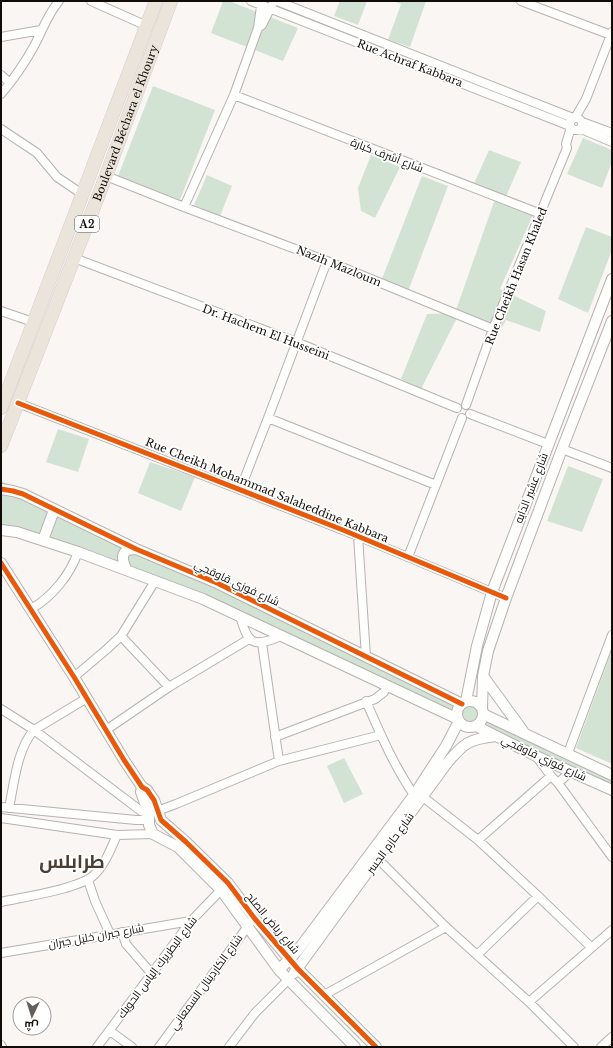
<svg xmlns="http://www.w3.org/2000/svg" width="613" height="1048" viewBox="0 0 613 1048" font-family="'Libre Baskerville',Cairo,serif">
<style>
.green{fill:#d2e3d4}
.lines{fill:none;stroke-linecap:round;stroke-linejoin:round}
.minor-casing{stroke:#b7b2af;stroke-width:10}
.tertiary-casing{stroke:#b7b2af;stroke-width:12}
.trunk-casing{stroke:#d3d0ce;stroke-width:14}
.minor{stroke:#fefefd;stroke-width:8}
.tertiary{stroke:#fefefd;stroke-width:10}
.trunk{stroke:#ebe4da;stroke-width:13}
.cycleway-casing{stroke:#fff;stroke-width:8}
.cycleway{stroke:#e8590c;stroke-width:5}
.labels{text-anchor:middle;stroke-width:3.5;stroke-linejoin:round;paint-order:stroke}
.shield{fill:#fff;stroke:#585552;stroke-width:1}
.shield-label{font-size:10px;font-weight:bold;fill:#110c08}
.street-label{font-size:11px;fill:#110c08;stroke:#fff}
.town-label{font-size:19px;font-weight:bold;fill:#4a3d32;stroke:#fff}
</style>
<rect width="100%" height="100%" fill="#faf6f3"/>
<!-- green -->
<path class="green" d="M223,1H229L298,28L283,61L211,33Z
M340,1H367L358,25L334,16Z
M393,1H426L410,47L388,40L401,4Z
M153,86L215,110L180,200L118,176Z
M583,138L612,150V162L602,188L567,174Z
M489,150L521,162L504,201L533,215L500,289L546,311L540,332L506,320L498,335L457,318L421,389L401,379L427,314L455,313L495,199L472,188Z
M371,155L400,167L375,218L361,211L358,188Z
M207,175L232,186L220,216L194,205Z
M422,176L448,186L407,294L380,284Z
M586,227L612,237V250L588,313L558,299Z
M58,429L89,439L78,472L46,462Z
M150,462L195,477L181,511L138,493Z
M568,466L603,479L582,532L547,521Z
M1,481L563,750L607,766L612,783V795L278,639L106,556L68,543L1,528Z
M612,650V764L576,748Z
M344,758L363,794L344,803L327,766Z"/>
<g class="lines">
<!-- minor casing -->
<g class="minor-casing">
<path id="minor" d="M91,1L147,26
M251,1L570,126
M277,1L573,118
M521,1L611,35
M258,28L262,25L272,5
M1,37L41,30
M1,75L10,83
M1,94C13,80 24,64 33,48C42,32 47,15 59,1
M234,95L541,214
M570 124a6 6 0 1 1 12 0a6 6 0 1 1-12 0Z
M575,118L586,99L612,32
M582,122L612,133
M1,129L37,153L57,177L82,194
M581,129L612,142
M106,176L184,207L327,261L493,329
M184,207L234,95L258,28L261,6L263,1
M74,258L296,342L457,408
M327,261L268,418L436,485
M1,311L33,322
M18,403L343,530L506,598
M466,405L493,329L567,148L566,144L571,127
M470,414L548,444
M562,449L612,468
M240,490L268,418
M358,536L366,657
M408,557L462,418
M31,609C52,597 70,575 78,552
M240,616C248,644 253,648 281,636
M121,636L169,687
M262,643L279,761
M74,677L107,649L121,636L155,581
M366,701C380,733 394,766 414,795
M1,709L34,730L141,811L149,814L176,804L279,761L381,735
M106,730L169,687L249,639
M275,737L375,699L384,692L387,686
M568,753L612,635
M536,756L551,776L558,783L612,857
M558,783L570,772
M423,797L478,840L538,896L591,947
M1,807L136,820H149
M9,808C14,784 17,749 34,730L87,698
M1,818L117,835L153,834
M478,840L551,776
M378,859L446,927L529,1002L574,1047
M88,880L95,901L110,934
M1,902C23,897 79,889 94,875C105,865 111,848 117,835
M122,932L126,944L152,974
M1,953L191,921
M477,955L538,896
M324,995L446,927
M529,1002L612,930
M110,1031L132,1047
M1,1045L2,1047
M97,1047L191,921L221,890
M159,1047L251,922
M229,1047L255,1013L288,980
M601,1047L612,1037"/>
</g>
<!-- tertiary casing -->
<g class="tertiary-casing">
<path id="tertiary" d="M1,489L13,491L23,494L136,549L217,583L462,704
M1,530L17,532L78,552L203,599L458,719
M43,540L54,510
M1,563L74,677L124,760L142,787L147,790L154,800L161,820L186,842L228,883L255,919L298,969L376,1047
M126,569C121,557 121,549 136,549
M483,676L523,731
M457 714a13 13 0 1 1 26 0a13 13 0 1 1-26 0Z
M466,701L477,646L492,592L612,279
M482,708L483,676L488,651L506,598L562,449L612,321
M483,714L612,775
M476,726L536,756L612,790
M142,787L141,792L149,814V825L153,834L178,847L221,890L279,970L355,1047
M279,970L298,950L414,795L446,746L459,721
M294,973L447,763C464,743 469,739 496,736"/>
</g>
<!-- trunk casing -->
<g class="trunk-casing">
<g id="trunk">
<path d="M1,408L156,1"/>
<path id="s1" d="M1,446L106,176L171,1"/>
</g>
</g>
<!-- minor -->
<use href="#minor" class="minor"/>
<!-- tertiary -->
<use href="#tertiary" class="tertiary"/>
<!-- trunk -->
<use href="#trunk" class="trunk"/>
<!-- cycleway casing -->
<g class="cycleway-casing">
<path id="cycleway" d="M18,403L343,530L506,598
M1,489L13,491L23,494L136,549L217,583L462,704
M1,563L74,677L124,760L142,787L147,790L154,800L161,820L186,842L228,883L255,919L298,969L376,1047"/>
</g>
<!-- cycleway -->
<use href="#cycleway" class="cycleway"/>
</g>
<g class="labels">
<!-- shield labels -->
<rect class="shield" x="75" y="216" width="24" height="16" rx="3"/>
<g class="shield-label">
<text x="87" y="228">A2</text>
</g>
<!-- street labels -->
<g class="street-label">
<text transform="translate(410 63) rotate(21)" y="4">Rue Achraf Kabbara</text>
<text dy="4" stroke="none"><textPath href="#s1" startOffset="346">Boulevard Béchara el Khoury</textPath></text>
<text transform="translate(387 155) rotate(21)" y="4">شارع أشرف كبارة</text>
<text transform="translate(339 266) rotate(22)" y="4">Nazih Mazloum</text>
<text transform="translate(516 276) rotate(-68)" y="4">Rue Cheikh Hasan Khaled</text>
<text transform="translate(266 332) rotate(21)" y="4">Dr. Hachem El Husseini</text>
<text transform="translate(531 488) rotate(-69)" y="4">شارع عشير الدايه</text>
<text transform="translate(267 490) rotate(22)" y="4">Rue Cheikh Mohammad Salaheddine Kabbara</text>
<text transform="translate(237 583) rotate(25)" y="4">شارع فوزي قاوقجي</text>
<text transform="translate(544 758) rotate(25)" y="4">شارع فوزي قاوقجي</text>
<text transform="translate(390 843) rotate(-54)" y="4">شارع حازم الجسر</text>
<text transform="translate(273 923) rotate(50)" y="4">شارع رياض الصلح</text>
<text transform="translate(96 936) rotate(-10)" y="4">شارع جبران خليل جبران</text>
<text transform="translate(157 967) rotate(-53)" y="4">شارع البطريرك إلياس الحويك</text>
<text transform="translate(206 982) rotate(-54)" y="4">شارع الكاردينال السمعاني</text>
</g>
<!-- town labels -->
<g class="town-label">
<text x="72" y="868">طرابلس</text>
</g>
</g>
<!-- border -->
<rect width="613" height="1048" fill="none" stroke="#110c08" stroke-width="4"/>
<!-- north arrow -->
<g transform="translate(32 1016) rotate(184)"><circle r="19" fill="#ffffff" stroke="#a09e9c"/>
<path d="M0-3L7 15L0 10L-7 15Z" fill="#635e5a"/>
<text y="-6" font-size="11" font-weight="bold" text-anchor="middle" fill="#110c08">ش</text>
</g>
</svg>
